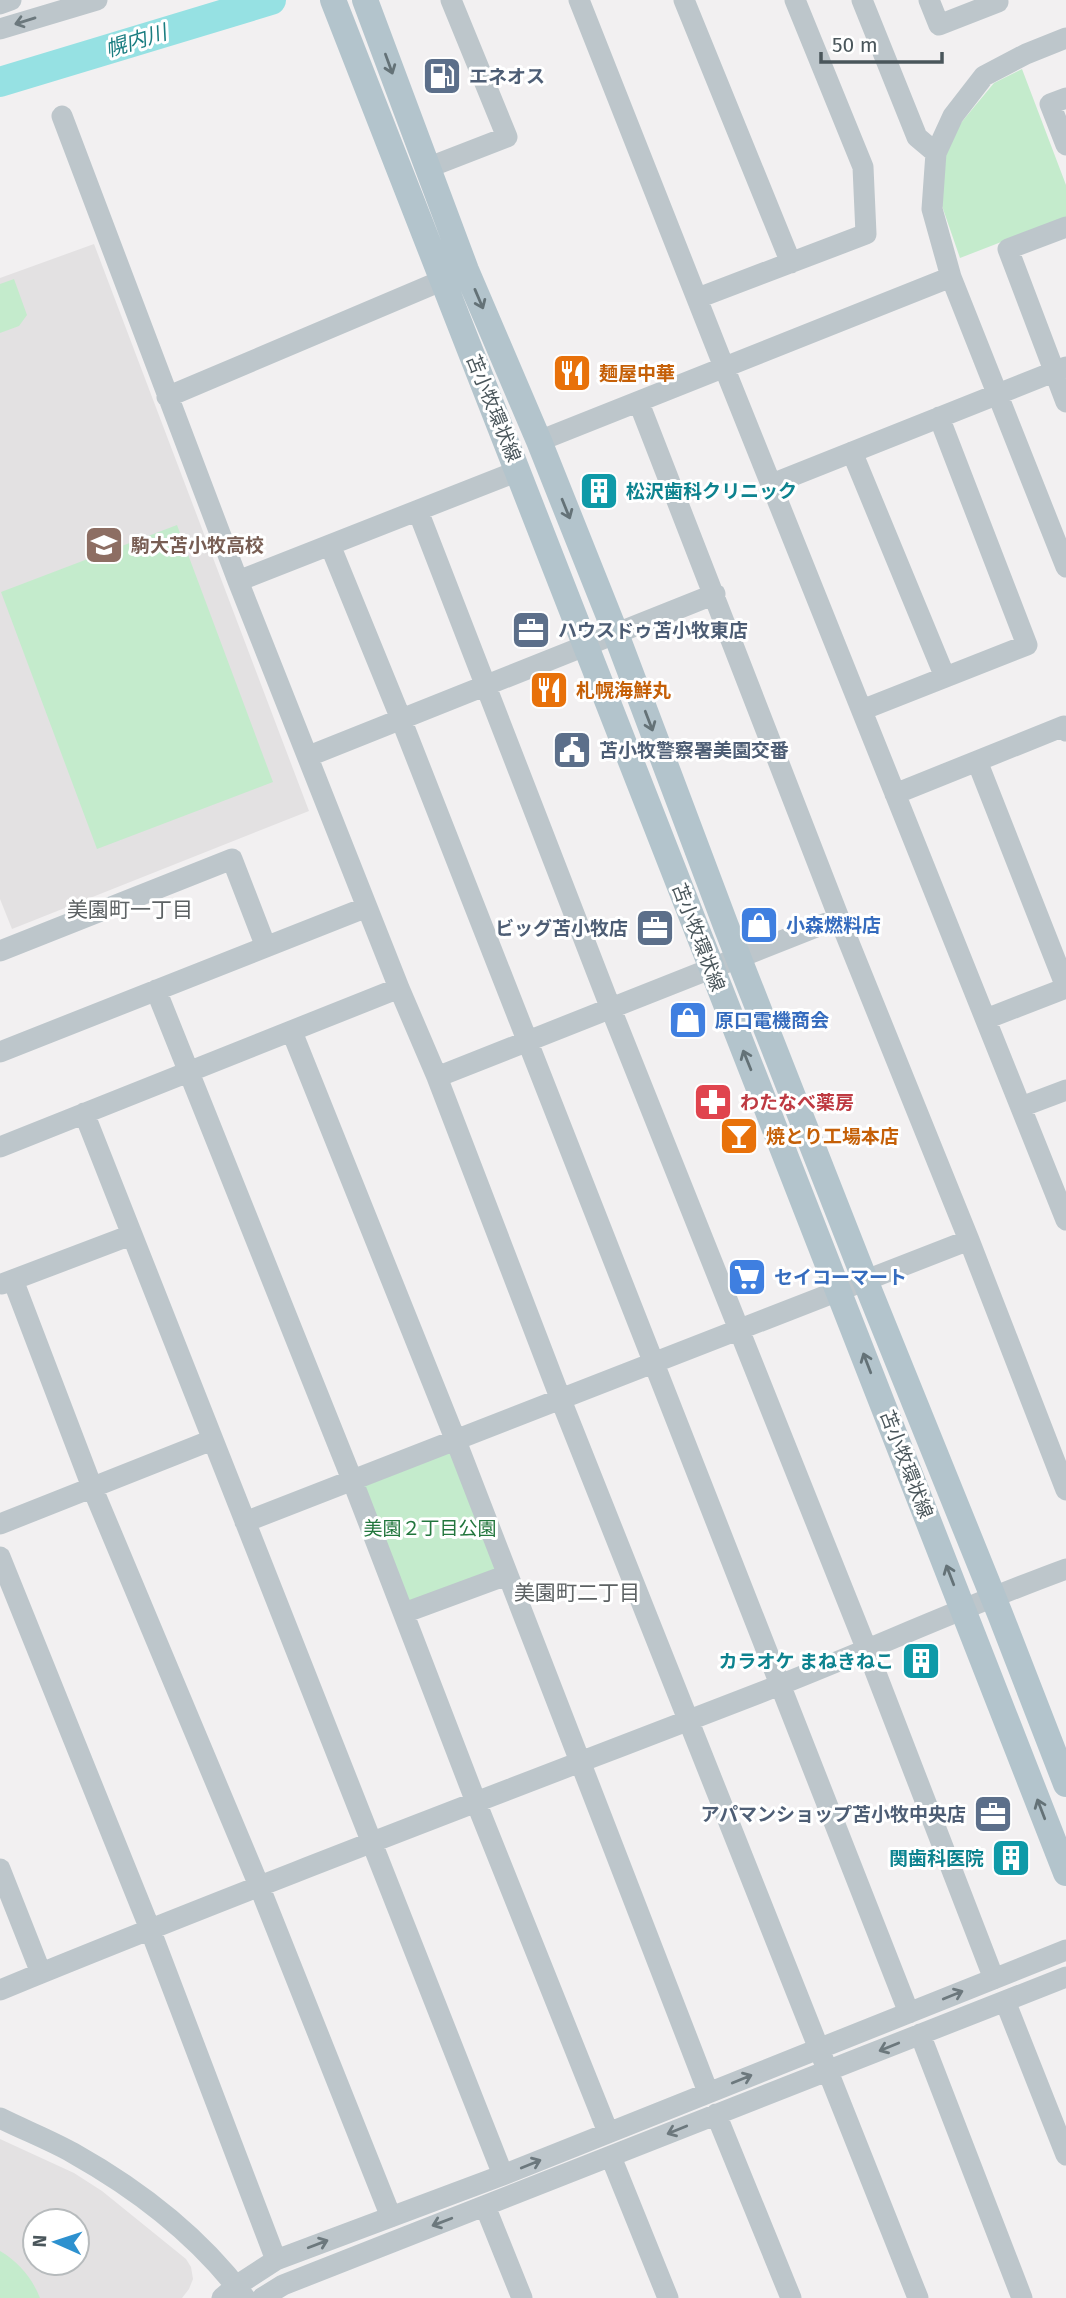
<svg xmlns="http://www.w3.org/2000/svg" width="1066" height="2298" viewBox="0 0 1066 2298" font-family="'Fira Sans','Noto Sans JP',sans-serif">
<style>
.education{fill:#e3e1e2;fill-rule:evenodd}
.green{fill:#c4ebcc}
.lines{fill:none;stroke-linecap:round;stroke-linejoin:round}
.river{stroke:#96e1e3;stroke-width:30}
.minor{stroke:#bdc6cb;stroke-width:21}
.major{stroke:#b3c4cc;stroke-width:26}
.oneway{stroke:#6c787d}
.oneway2{stroke:#647277}
.labels{text-anchor:middle;stroke-width:6;stroke-linejoin:round;paint-order:stroke}
.service-label{font-size:19px;font-weight:bold;fill:#4e5e75;stroke:#fff;text-anchor:start}
.food-label{font-size:19px;font-weight:bold;fill:#c56008;stroke:#fff;text-anchor:start}
.street-label{font-size:19px;fill:#4a565b;stroke:#fff}
.culture-label{font-size:19px;font-weight:bold;fill:#0d838f;stroke:#fff;text-anchor:end}
.education-label{font-size:19px;font-weight:bold;fill:#785e54;stroke:#fff;text-anchor:start}
.shop-label{font-size:19px;font-weight:bold;fill:#366cbe;stroke:#fff;text-anchor:start}
.health-label{font-size:19px;font-weight:bold;fill:#be3a42;stroke:#fff;text-anchor:start}
.park-label{font-size:19px;fill:#22763d;stroke:#fff}
.water-label{font-size:21px;font-style:italic;fill:#1a7d80;stroke:#fff}
.neighbourhood-label{font-size:21px;fill:#5d6264;stroke:#fff}
</style>
<rect width="100%" height="100%" fill="#f2f0f1"/>
<!-- education -->
<path class="education" d="M94,244L309,811L12,929L0,899V278Z
M0,2139L74,2173L102,2191L186,2259L191,2267L193,2279L189,2289L182,2298H0ZM35,2221H77V2263H35Z"/>
<!-- green -->
<path class="green" d="M1022,69L1066,185V217L960,258L942,206L944,159L960,124L994,83Z
M14,279L27,315L19,326L0,333V284Z
M177,525L273,782L97,849L1,592Z
M456,1441L507,1575L404,1613L353,1482Z
M0,2251C19,2262 32,2278 40,2298H0Z"/>
<g class="lines">
<!-- river -->
<path class="river" d="M0,82L271,0"/>
<!-- minor -->
<path class="minor" d="M579,0L724,367L1066,1220
M684,0L791,263
M862,0L917,137L936,153
M929,0L939,25L998,2L997,0
M0,4L11,0
M0,29L97,0
M1066,38L1026,54L984,76L953,116L936,153L932,209L951,277L1066,567
M1066,98L1050,104L1066,145
M62,116L238,581L399,988L437,1077L561,1400L918,2298
M427,168L507,137L451,0
M1066,227L1008,249L1066,402
M698,298L866,234L863,167L795,0
M167,397L455,275
M639,403L839,918L969,1240L1066,1490
M539,441L951,277
M852,452L945,677
M772,484L1066,367
M418,511L611,1009L867,1650L994,1979
M330,545L401,719L909,2013
M238,581L518,471
M862,710L1027,645L939,417
M309,756L715,594
M977,761L1066,987
M895,794L1064,726L1066,731
M0,951L232,859L266,947
M156,990L353,1482L476,1802L608,2132
M986,1019L1066,988
M292,1032L456,1441L708,2092
M0,1052L367,907
M437,1077L839,918
M1021,1107L1066,1090
M84,1113L503,2175
M0,1147L399,988
M13,1280L92,1487L260,1888L391,2217
M2,1284L131,1235
M245,1522L969,1240
M0,1524L212,1440
M0,1557L150,1929L276,2260
M404,1613L507,1575
M0,1869L41,1973
M0,1990C254,1886 511,1789 767,1690C867,1651 965,1606 1066,1569
M1005,2001L1066,2155
M920,2034L1022,2298
M716,2114L791,2298
M0,2118C24,2130 50,2140 73,2153C139,2190 200,2237 245,2298
M611,2157L668,2298
M485,2206L522,2298
M222,2298L236,2286L276,2260L503,2175L1066,1950
M262,2298L283,2285L1066,1977"/>
<!-- major -->
<path class="major" d="M333,0L1066,1873
M365,0L466,270L539,441L616,634L726,926L865,1280L1000,1614L1066,1784"/>
</g>
<!-- one-way arrows -->
<defs><path id="oneway-shaft" d="M-6 0H5M1.5-3L5.5 0L1.5 3" fill="none" stroke-width="1.6" stroke-linecap="round" stroke-linejoin="round" transform="scale(1.75)"/></defs>
<g class="oneway">
<use href="#oneway-shaft" transform="translate(25 21) rotate(163)"/>
<use href="#oneway-shaft" transform="translate(953 1995) rotate(-22)"/>
<use href="#oneway-shaft" transform="translate(889 2047) rotate(158)"/>
<use href="#oneway-shaft" transform="translate(742 2079) rotate(-22)"/>
<use href="#oneway-shaft" transform="translate(677 2130) rotate(158)"/>
<use href="#oneway-shaft" transform="translate(531 2164) rotate(-22)"/>
<use href="#oneway-shaft" transform="translate(442 2222) rotate(159)"/>
<use href="#oneway-shaft" transform="translate(318 2244) rotate(-21)"/>
</g>
<g class="oneway2">
<use href="#oneway-shaft" transform="translate(389 64) rotate(70)"/>
<use href="#oneway-shaft" transform="translate(479 299) rotate(67)"/>
<use href="#oneway-shaft" transform="translate(566 509) rotate(68)"/>
<use href="#oneway-shaft" transform="translate(649 721) rotate(69)"/>
<use href="#oneway-shaft" transform="translate(747 1060) rotate(-112)"/>
<use href="#oneway-shaft" transform="translate(867 1363) rotate(-111)"/>
<use href="#oneway-shaft" transform="translate(950 1575) rotate(-111)"/>
<use href="#oneway-shaft" transform="translate(1041 1809) rotate(-111)"/>
</g>
<!-- icons -->
<defs>
<g id="fuel-square" transform="scale(2.0125)"><rect x="-9" y="-9" width="18" height="18" rx="4" fill="#5c6f8a" stroke="#fff"/><path d="M-5.5-6h7V0h2V4h1.3V-2.5L3-4.5l.8-.8L6-3V5H2.5V1h-1V6h-7ZM-4.2-4.7v3.2H.2V-4.7Z" fill="#fff"/></g>
<g id="restaurant-square" transform="scale(2.0125)"><rect x="-9" y="-9" width="18" height="18" rx="4" fill="#e8710a" stroke="#fff"/><path d="M-5-6h1v4h1v-4h1v4h1v-4h1v5L-1.5 .5V6h-2V.5L-5-1ZM5-6V6H3V1.5H1.5Q1.5-4 5-6Z" fill="#fff"/></g>
<g id="building-square" transform="scale(2.0125)"><rect x="-9" y="-9" width="18" height="18" rx="4" fill="#0f9aa8" stroke="#fff"/><path d="M-4-6H4V6H1V3H-1V6H-4ZM-2.5-4.3h1.7v1.8h-1.7ZM.8-4.3h1.7v1.8H.8ZM-2.5-1h1.7V.8h-1.7ZM.8-1h1.7V.8H.8Z" fill="#fff"/></g>
<g id="school-square" transform="scale(2.0125)"><rect x="-9" y="-9" width="18" height="18" rx="4" fill="#8d6e63" stroke="#fff"/><path d="M0-5L7-2L0 1L-7-2ZM-4 1L0 2.5L4 1V4Q0 6-4 4Z" fill="#fff"/></g>
<g id="office-square" transform="scale(2.0125)"><rect x="-9" y="-9" width="18" height="18" rx="4" fill="#5c6f8a" stroke="#fff"/><path d="M-6-3h4V-5.5h4V-3h4V5H-6ZM-1-4.5V-3h2v-1.5ZM-6 0V1H6V0Z" fill="#fff"/></g>
<g id="civic-square" transform="scale(2.0125)"><rect x="-9" y="-9" width="18" height="18" rx="4" fill="#5c6f8a" stroke="#fff"/><path d="M-.6-6.5H3V-4.5H.6V-3L4-1V1h2V6H-6V1h2V-1L-.6-3ZM-1.2 2.5V6h2.4V2.5Z" fill="#fff"/></g>
<g id="shop-square" transform="scale(2.0125)"><rect x="-9" y="-9" width="18" height="18" rx="4" fill="#3f7fe0" stroke="#fff"/><path d="M-5-2.5h2.3a2.7 3.5 0 0 1 5.4 0H5L5.5 6h-11ZM-1.5-2.5h3a1.5 2.3 0 0 0-3 0Z" fill="#fff"/></g>
<g id="pharmacy-square" transform="scale(2.0125)"><rect x="-9" y="-9" width="18" height="18" rx="4" fill="#e0444e" stroke="#fff"/><path d="M-2-6h4v4h4v4h-4v4h-4v-4h-4v-4h4Z" fill="#fff"/></g>
<g id="bar-square" transform="scale(2.0125)"><rect x="-9" y="-9" width="18" height="18" rx="4" fill="#e8710a" stroke="#fff"/><path d="M-6-5H6L.8 .8V4.5H3.5V6h-7V4.5H-.8V.8Z" fill="#fff"/></g>
<g id="supermarket-square" transform="scale(2.0125)"><rect x="-9" y="-9" width="18" height="18" rx="4" fill="#3f7fe0" stroke="#fff"/><path d="M-6-5.5h2.5l.6 2H6L4.5 2H-2.5L-4.4-4H-6ZM-1.5 3.2a1.3 1.3 0 1 0 .1 0ZM3 3.2a1.3 1.3 0 1 0 .1 0Z" fill="#fff"/></g>
</defs>
<g fill-rule="evenodd">
<use href="#fuel-square" x="442" y="76"/>
<use href="#restaurant-square" x="572" y="373"/>
<use href="#building-square" x="599" y="491"/>
<use href="#school-square" x="104" y="545"/>
<use href="#office-square" x="531" y="630"/>
<use href="#restaurant-square" x="549" y="690"/>
<use href="#civic-square" x="572" y="750"/>
<use href="#shop-square" x="759" y="925"/>
<use href="#office-square" x="655" y="928"/>
<use href="#shop-square" x="688" y="1020"/>
<use href="#pharmacy-square" x="713" y="1102"/>
<use href="#bar-square" x="739" y="1136"/>
<use href="#supermarket-square" x="747" y="1277"/>
<use href="#building-square" x="921" y="1661"/>
<use href="#office-square" x="993" y="1814"/>
<use href="#building-square" x="1011" y="1858"/>
</g>
<g class="labels">
<!-- service labels -->
<g class="service-label">
<text x="469" y="83">エネオス</text>
<text x="558" y="637">ハウスドゥ苫小牧東店</text>
<text x="599" y="757">苫小牧警察署美園交番</text>
<text x="628" y="935" text-anchor="end">ビッグ苫小牧店</text>
<text x="966" y="1821" text-anchor="end">アパマンショップ苫小牧中央店</text>
</g>
<!-- food labels -->
<g class="food-label">
<text x="599" y="380">麺屋中華</text>
<text x="576" y="697">札幌海鮮丸</text>
<text x="766" y="1143">焼とり工場本店</text>
</g>
<!-- street labels -->
<g class="street-label">
<text transform="translate(494 408) rotate(68)" y="7">苫小牧環状線</text>
<text transform="translate(699 937) rotate(69)" y="7">苫小牧環状線</text>
<text transform="translate(907 1464) rotate(69)" y="7">苫小牧環状線</text>
</g>
<!-- culture labels -->
<g class="culture-label">
<text x="626" y="498" text-anchor="start">松沢歯科クリニック</text>
<text x="894" y="1668">カラオケ まねきねこ</text>
<text x="984" y="1865">関歯科医院</text>
</g>
<!-- education labels -->
<g class="education-label">
<text x="131" y="552">駒大苫小牧高校</text>
</g>
<!-- shop labels -->
<g class="shop-label">
<text x="786" y="932">小森燃料店</text>
<text x="715" y="1027">原口電機商会</text>
<text x="774" y="1284">セイコーマート</text>
</g>
<!-- health labels -->
<g class="health-label">
<text x="740" y="1109">わたなべ薬房</text>
</g>
<!-- park labels -->
<g class="park-label">
<text x="430" y="1535">美園２丁目公園</text>
</g>
<!-- water labels -->
<g class="water-label">
<text transform="translate(136 41) rotate(-17)" y="7">幌内川</text>
</g>
<!-- neighbourhood labels -->
<g class="neighbourhood-label">
<text x="130" y="917">美園町一丁目</text>
<text x="577" y="1600">美園町二丁目</text>
</g>
</g>
<!-- north arrow -->
<g transform="translate(56 2242) rotate(273)"><circle r="33" fill="#ffffff" stroke="#b7bbbd" stroke-width="2"/>
<path d="M0-5L12 26L0 18L-12 26Z" fill="#2d91cf"/>
<text y="-10" font-size="19" font-weight="bold" text-anchor="middle" fill="#4a565b">N</text>
</g>
<!-- scale -->
<path d="M821 52v10h121v-10" fill="none" stroke="#4a565b" stroke-width="3.5"/>
<text x="832" y="52" font-size="21" fill="#4a565b" stroke="#ffffff" stroke-width="5" paint-order="stroke">50 m</text>
</svg>
